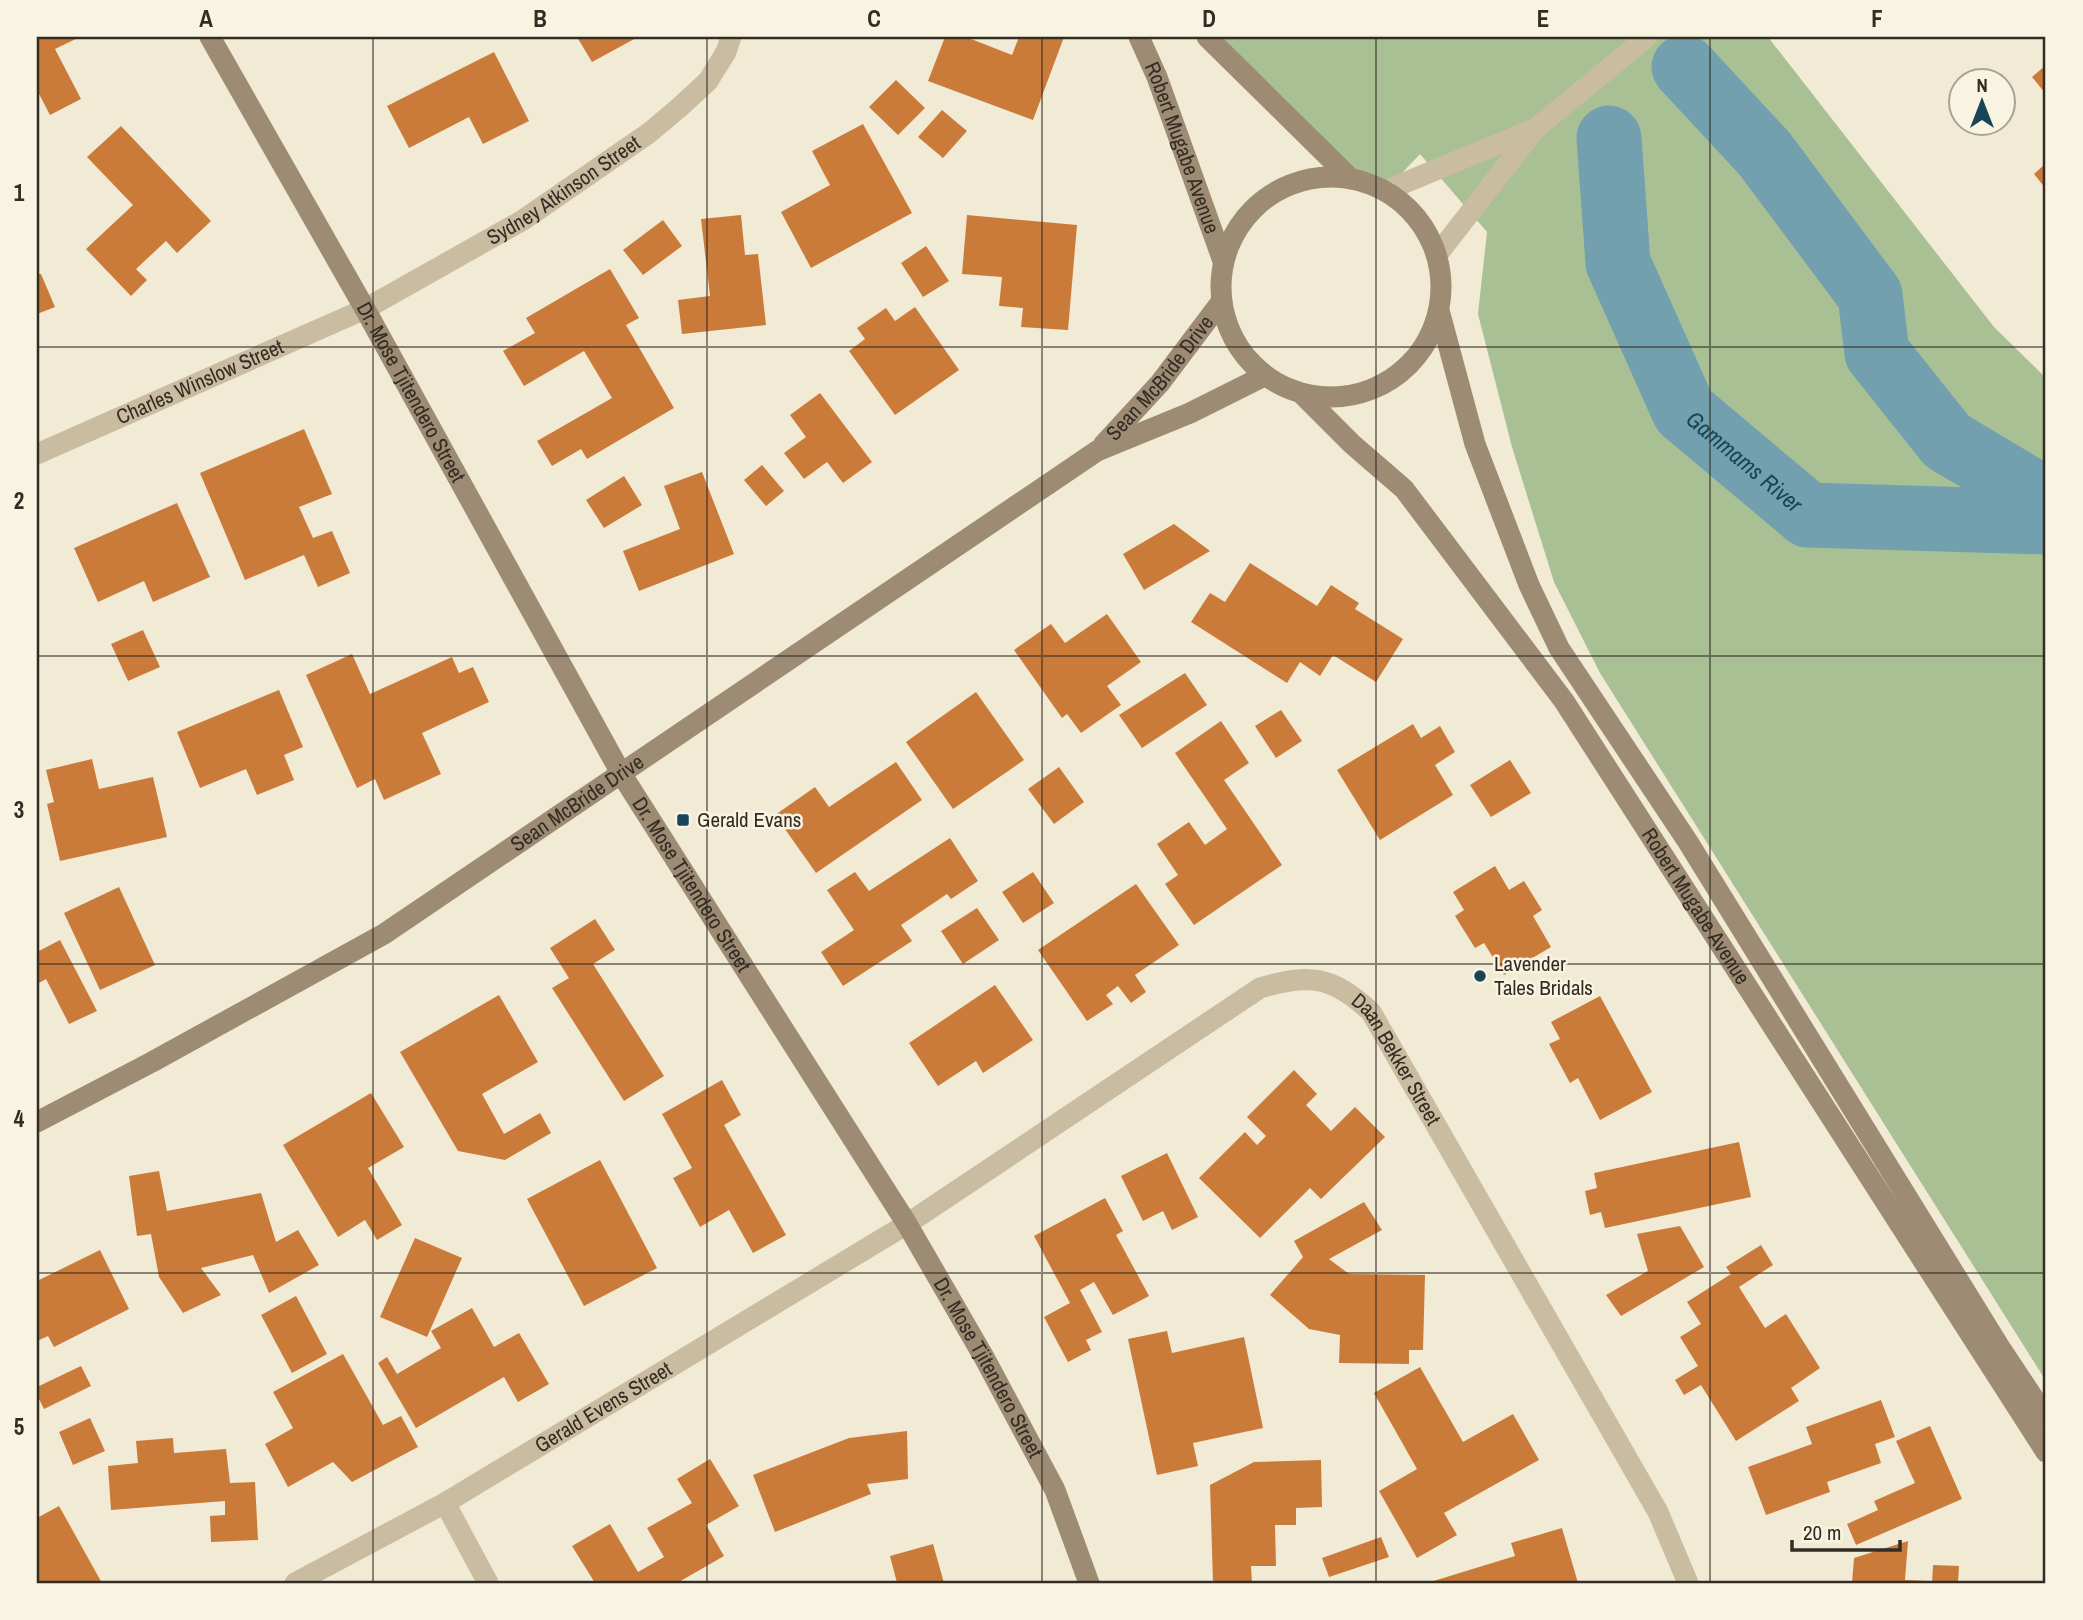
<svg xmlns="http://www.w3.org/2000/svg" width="2083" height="1620" viewBox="0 0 2083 1620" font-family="'Archivo Narrow',sans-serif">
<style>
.green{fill:#a9c095}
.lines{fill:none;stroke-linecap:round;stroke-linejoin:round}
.river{stroke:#73a0af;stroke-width:65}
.building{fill:#cb7b39}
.street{stroke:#c9bca1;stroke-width:21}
.secondary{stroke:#9d8b73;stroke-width:21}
.grid{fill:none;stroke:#332c24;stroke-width:2;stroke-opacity:0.55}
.poi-dot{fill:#194556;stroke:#f9f3e1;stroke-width:2.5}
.labels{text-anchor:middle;stroke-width:5;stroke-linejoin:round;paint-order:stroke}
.street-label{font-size:21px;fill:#332c24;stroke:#f9f3e1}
.poi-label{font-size:21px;fill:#332c24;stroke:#f9f3e1;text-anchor:start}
.water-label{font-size:23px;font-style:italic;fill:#194556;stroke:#f9f3e1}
.neatline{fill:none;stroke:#332c24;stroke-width:2.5}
.grid-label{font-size:23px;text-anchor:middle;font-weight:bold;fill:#332c24}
</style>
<rect width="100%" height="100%" fill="#f1ead5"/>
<!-- green -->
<path class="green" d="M1205,37H1768L1994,327L2046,378V1381L1600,673L1554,582L1512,447L1478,314L1487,232L1420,154L1385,191L1351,179Z"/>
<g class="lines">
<!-- river -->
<g class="river">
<path d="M1684,67L1764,153L1870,295L1877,353L1947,441L2046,500"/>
<path id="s1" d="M1609,138L1618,263L1684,411L1808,515L2046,522"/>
</g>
</g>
<!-- building -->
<path class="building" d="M37,37H80L55,49L81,99L50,115L37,90Z
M577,37H638L592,62Z
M945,37H966L1012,55L1019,37H1064L1033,120L928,81Z
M494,52L529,121L483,144L469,117L409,148L387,106Z
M2046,65V94L2032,77Z
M896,80L925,108L898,135L869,107Z
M942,110L967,131L943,158L918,137Z
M863,124L912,213L811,268L781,212L830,185L812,151Z
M121,126L211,221L177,253L166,241L136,269L147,280L131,296L86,249L133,205L87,157Z
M2046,163V189L2034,174Z
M741,215L745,255L758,254L766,325L682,334L678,300L710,296L701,219Z
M967,215L1077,225L1068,330L1021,327L1023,308L999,306L1002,277L962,274Z
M663,220L682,246L643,275L623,250Z
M926,246L949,281L923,297L901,263Z
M610,269L639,318L626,325L674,408L587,459L581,449L552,466L537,441L612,398L584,351L524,386L503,351L535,333L526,318Z
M37,274H41L55,307L37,314Z
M915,307L959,370L895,415L849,351L865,339L857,328L886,308L895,321Z
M820,393L872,462L843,483L827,462L804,479L784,453L806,437L790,415Z
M304,429L332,494L299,507L313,538L332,531L350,573L318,587L304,555L245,580L200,473Z
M762,465L784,491L766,506L744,480Z
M702,472L734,554L639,591L623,551L680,529L664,486Z
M624,476L642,505L604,528L586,500Z
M177,503L210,577L153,602L144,581L98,602L74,548Z
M1174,524L1210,551L1144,590L1123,554Z
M1250,563L1317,606L1331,585L1359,603L1355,609L1403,639L1376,682L1333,655L1320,676L1300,662L1287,683L1191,622L1210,593L1225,602Z
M1107,614L1141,662L1107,686L1121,705L1081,733L1067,714L1062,718L1014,650L1051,624L1065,643Z
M143,630L160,667L128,681L111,644Z
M352,654L370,694L452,657L459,673L473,667L489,702L422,733L441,774L384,800L375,779L357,788L306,675Z
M1185,673L1207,705L1142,748L1119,715Z
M279,690L303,747L284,755L294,780L257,795L246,769L200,788L177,732Z
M976,692L1024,760L953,809L906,742Z
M1281,710L1302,741L1276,758L1255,726Z
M1221,721L1249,763L1224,780L1282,865L1194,925L1165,884L1178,875L1157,844L1189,822L1205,845L1227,829L1175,753Z
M1413,724L1421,738L1440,726L1455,752L1435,765L1453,795L1380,840L1337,770Z
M92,759L99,789L153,777L167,837L60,861L47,804L54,802L46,770Z
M1510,760L1531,793L1491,817L1470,785Z
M896,762L922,800L816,873L775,815L815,787L829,807Z
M1059,767L1084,802L1054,824L1028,789Z
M950,838L978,881L951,899L947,894L901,925L912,941L843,986L821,952L854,930L827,890L855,872L869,891Z
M1495,866L1509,890L1524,881L1542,910L1533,916L1551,947L1504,975L1484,943L1475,948L1455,916L1464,910L1453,892Z
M1033,872L1054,903L1023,923L1002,892Z
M1136,884L1179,945L1135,975L1146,992L1131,1003L1118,986L1106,995L1113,1004L1087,1021L1038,950Z
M119,887L155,965L100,990L64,913Z
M977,908L999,940L963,964L941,931Z
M595,919L615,950L593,964L664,1076L624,1101L552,988L569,978L550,948Z
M60,940L97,1011L69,1024L46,979L37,984V952Z
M995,985L1033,1040L983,1073L976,1061L938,1086L909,1043Z
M499,995L538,1062L482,1094L504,1134L540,1113L551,1133L505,1160L458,1151L400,1052Z
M1600,996L1652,1092L1600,1120L1578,1078L1570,1083L1549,1044L1560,1039L1551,1022Z
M1294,1070L1317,1094L1306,1105L1331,1131L1355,1107L1385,1137L1321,1199L1310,1188L1260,1238L1199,1178L1245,1132L1257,1145L1266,1136L1247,1117Z
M722,1080L741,1115L724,1125L786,1235L753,1253L729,1210L700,1227L673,1178L692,1168L662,1114Z
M371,1093L404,1147L368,1168L402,1225L377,1240L365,1220L338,1237L283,1145Z
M1739,1142L1751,1197L1605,1228L1601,1212L1590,1215L1585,1191L1597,1188L1594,1173Z
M1167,1153L1198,1217L1172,1230L1163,1211L1143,1221L1121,1176Z
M600,1160L657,1268L584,1306L527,1199Z
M159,1171L167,1211L261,1193L276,1242L298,1230L319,1265L269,1293L253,1255L201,1268L221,1295L183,1313L159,1277L151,1234L137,1236L129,1176Z
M1105,1198L1123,1231L1116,1235L1149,1296L1113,1315L1094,1282L1080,1290L1102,1332L1086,1340L1091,1350L1068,1362L1044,1317L1070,1303L1034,1236Z
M1364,1202L1382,1230L1329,1259L1349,1274L1425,1275L1423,1350H1409V1364L1339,1363L1340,1335L1309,1329L1270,1295L1303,1257L1294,1241Z
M1680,1226L1704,1267L1621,1316L1606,1295L1648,1271L1637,1234Z
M415,1238L462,1258L427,1337L380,1317Z
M1761,1245L1773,1265L1739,1287L1765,1328L1786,1314L1820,1368L1791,1388L1799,1401L1736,1441L1701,1385L1684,1395L1675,1380L1698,1366L1680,1337L1701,1324L1687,1302L1731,1274L1726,1267Z
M100,1250L129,1309L54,1347L48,1336L37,1341V1281Z
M296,1296L327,1354L292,1373L261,1315Z
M472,1308L494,1347L519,1333L549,1384L518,1402L504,1377L416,1428L378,1363L387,1357L397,1374L441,1348L431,1331Z
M1167,1331L1172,1353L1244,1337L1263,1428L1193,1443L1198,1466L1157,1475L1128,1339Z
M343,1354L383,1425L401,1416L418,1447L352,1482L333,1462L288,1487L265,1444L293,1428L273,1392Z
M81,1366L91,1386L44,1409L37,1395V1387Z
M1420,1367L1463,1442L1513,1414L1539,1460L1444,1513L1457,1535L1417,1558L1379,1491L1417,1469L1374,1393Z
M1881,1400L1895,1437L1875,1444L1881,1463L1827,1482L1830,1492L1766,1515L1748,1467L1812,1444L1806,1427Z
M90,1418L105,1451L73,1465L59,1432Z
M1930,1426L1962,1499L1856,1545L1847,1524L1878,1510L1874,1501L1915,1483L1896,1441Z
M907,1431L908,1479L867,1484L871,1494L775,1532L753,1475L849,1438Z
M173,1438L174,1453L226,1449L230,1483L255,1482L258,1540L211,1542L210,1516L225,1515V1501L111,1510L108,1466L138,1463L136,1441Z
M710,1459L739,1506L706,1525L724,1556L677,1583H595L572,1546L610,1524L638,1572L664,1557L647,1528L692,1503L677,1479Z
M1321,1460L1322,1507L1296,1508V1525H1275L1276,1566H1251L1252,1583H1213L1210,1485L1254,1462Z
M59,1506L102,1583H37V1518Z
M1562,1528L1578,1583H1427L1515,1556L1511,1543Z
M1381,1537L1389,1557L1329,1577L1322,1558Z
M1908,1541L1905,1580L1929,1581V1583H1852L1854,1558Z
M933,1544L944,1583H897L890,1556Z
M1933,1565L1959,1566L1958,1583H1932Z"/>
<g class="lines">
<!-- street -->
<g class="street">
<path d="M1385,191L1532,130"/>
<path d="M1437,255L1535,129L1647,37"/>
<path id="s2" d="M37,454L365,309L523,220L649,133L681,106L708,81L726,52L731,37"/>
<path d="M445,1503L488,1583"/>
<path id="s3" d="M295,1583L445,1503L907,1224L1260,988C1309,973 1333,976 1371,1012L1658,1512L1688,1583"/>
</g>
<!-- secondary -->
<g class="secondary">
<path id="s4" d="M210,37L365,309L622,775L907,1224L985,1359L1055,1490L1089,1583"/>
<path id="s5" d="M1139,37L1157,77L1223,261"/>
<path d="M1207,37L1351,179"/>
<circle cx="1331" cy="287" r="110"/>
<path d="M1440,314L1475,444L1529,585L1559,648L1688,842L1999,1346L2046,1417"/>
<path id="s6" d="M1302,394L1352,444L1404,489L1564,701L2046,1452"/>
<path id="s7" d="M1103,445L1160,383L1221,302"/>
<path id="s8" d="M37,1122L152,1062L384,934L1097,451L1190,413L1264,376"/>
</g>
</g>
<!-- grid -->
<path class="grid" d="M373,37V1583M707,37V1583M1042,37V1583M1376,37V1583M1710,37V1583M37,347H2046M37,656H2046M37,964H2046M37,1273H2046"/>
<!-- markers -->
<g class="poi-dot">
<rect x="676" y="813" width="14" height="14" rx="3.5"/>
<circle cx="1480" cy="976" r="7"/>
</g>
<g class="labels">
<!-- street labels -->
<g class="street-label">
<text dy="7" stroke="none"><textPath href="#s5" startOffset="119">Robert Mugabe Avenue</textPath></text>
<text dy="7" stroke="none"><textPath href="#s2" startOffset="590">Sydney Atkinson Street</textPath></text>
<text dy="7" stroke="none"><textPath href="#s7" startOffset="88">Sean McBride Drive</textPath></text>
<text dy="7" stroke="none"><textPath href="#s2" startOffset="178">Charles Winslow Street</textPath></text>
<text dy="7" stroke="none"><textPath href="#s4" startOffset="408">Dr. Mose Tjitendero Street</textPath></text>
<text dy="7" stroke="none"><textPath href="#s8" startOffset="628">Sean McBride Drive</textPath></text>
<text dy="7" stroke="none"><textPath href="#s4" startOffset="975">Dr. Mose Tjitendero Street</textPath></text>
<text dy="7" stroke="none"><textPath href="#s6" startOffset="649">Robert Mugabe Avenue</textPath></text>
<text dy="7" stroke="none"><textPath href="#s3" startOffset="1309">Daan Bekker Street</textPath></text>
<text dy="7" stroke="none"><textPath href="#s4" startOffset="1542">Dr. Mose Tjitendero Street</textPath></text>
<text dy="7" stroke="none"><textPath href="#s3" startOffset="355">Gerald Evens Street</textPath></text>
</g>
<!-- poi labels -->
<g class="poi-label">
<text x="697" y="827">Gerald Evans</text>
<text x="1494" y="971">Lavender<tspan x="1494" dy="24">Tales Bridals</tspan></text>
</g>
<!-- water labels -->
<g class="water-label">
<text dy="8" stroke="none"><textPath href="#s1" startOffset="366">Gammams River</textPath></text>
</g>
</g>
<!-- border -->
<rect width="2083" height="1620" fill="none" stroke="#f9f3e1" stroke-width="77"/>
<!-- north arrow -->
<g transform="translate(1982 102)"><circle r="33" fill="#f9f3e1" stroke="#aaa395" stroke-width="2"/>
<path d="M0-5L12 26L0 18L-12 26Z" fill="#194556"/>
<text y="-10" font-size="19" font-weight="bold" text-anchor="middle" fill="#332c24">N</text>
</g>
<!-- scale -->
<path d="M1792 1540v10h108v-10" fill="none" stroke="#332c24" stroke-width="3.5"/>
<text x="1803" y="1540" font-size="21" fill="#332c24" stroke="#f9f3e1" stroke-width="5" paint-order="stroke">20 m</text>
<rect x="38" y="38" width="2006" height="1544" class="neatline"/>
<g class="grid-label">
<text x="206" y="27">A</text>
<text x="540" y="27">B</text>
<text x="874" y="27">C</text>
<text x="1209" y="27">D</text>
<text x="1543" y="27">E</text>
<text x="1877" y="27">F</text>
<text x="19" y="201">1</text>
<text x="19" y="509">2</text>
<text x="19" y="818">3</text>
<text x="19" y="1127">4</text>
<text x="19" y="1435">5</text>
</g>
</svg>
